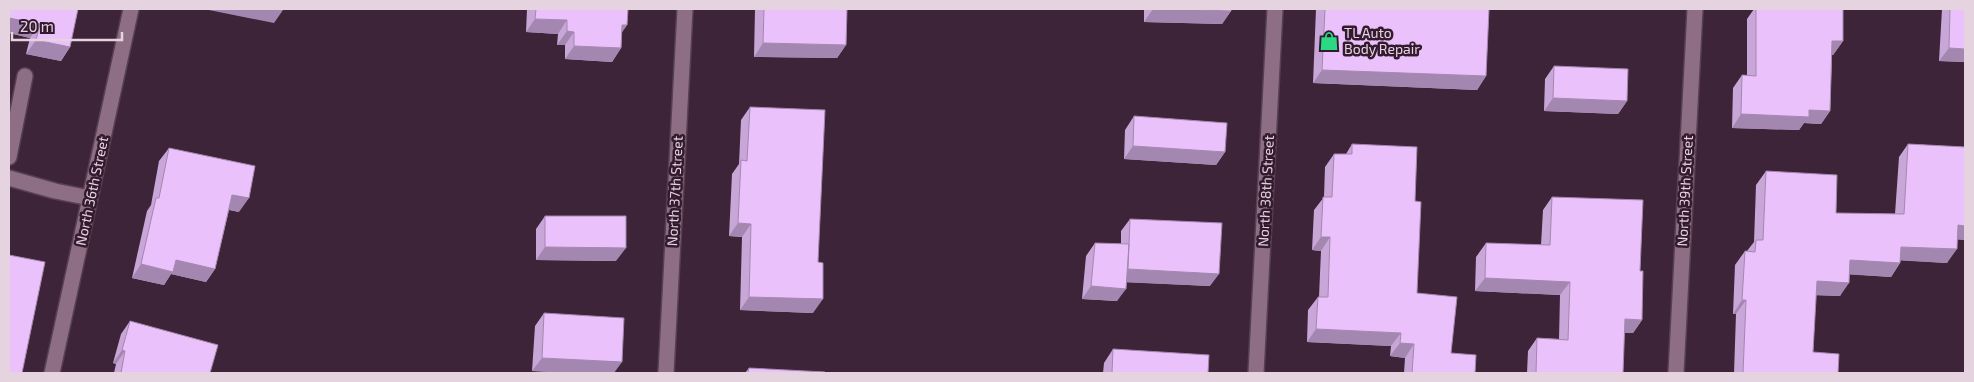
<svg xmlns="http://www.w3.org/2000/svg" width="1974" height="382" viewBox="0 0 1974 382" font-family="'Exo 2',sans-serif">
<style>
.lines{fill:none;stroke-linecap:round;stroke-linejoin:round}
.minor-casing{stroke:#564051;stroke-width:18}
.minor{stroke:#8d6e85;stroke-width:15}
.wall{fill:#c9a6d8}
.shaded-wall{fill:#a487b0}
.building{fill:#eac1fb;stroke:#a487b0}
.labels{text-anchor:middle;stroke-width:5;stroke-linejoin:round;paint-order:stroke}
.poi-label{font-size:14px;fill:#e5d4e0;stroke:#331a2e;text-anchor:start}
.street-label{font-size:14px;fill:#e5d4e0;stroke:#331a2e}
</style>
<rect width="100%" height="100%" fill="#3e2438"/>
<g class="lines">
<!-- minor casing -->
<g class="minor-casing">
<path id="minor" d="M9,157L25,76
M9,178L55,191L90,198
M52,373L131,9
M666,373L685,9
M1256,373L1275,9
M1676,373L1695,9"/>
</g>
<!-- minor -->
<use href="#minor" class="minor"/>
</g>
<!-- wall -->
<path class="wall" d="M9,9H78L70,47L61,61L26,54L30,38L9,33Z
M527,9H628L627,25L622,32L621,48L612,62L565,59V45H557L558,34L526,32Z
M755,9H847L846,45L837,58L754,57Z
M1144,9H1231V11L1222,24L1144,22Z
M1316,9H1489L1486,76L1477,90L1313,83Z
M1754,9H1843V41L1833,55H1832L1830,111L1821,124L1804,123L1799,130L1732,128L1733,88L1742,75H1747V19Z
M1942,9H1965V62L1939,61Z
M1554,66L1627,101L1618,114L1544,111L1545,79Z
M750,107L813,313L740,310L742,237L729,236L732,174L739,164L741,120Z
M1134,116L1225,152L1216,165L1124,159L1125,130Z
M1352,144L1415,201L1417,293L1451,353L1475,373H1404L1405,358L1390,356L1391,346L1307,342L1308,310L1318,297H1319L1321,251L1312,250L1314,210L1324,197L1325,167L1334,154H1346Z
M1908,144L1965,147V240L1957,239L1947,263L1900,260V263L1891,277L1849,274L1840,296L1816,295L1813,352L1838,373H1734L1736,314H1733L1735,265L1745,251H1747L1754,242L1756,185L1766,171L1836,213L1895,214L1899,157Z
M169,148L239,212L229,210L215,269L206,282L171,274L164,285L132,278L147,211L151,205L159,161Z
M1552,197L1640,271L1642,320L1633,333H1624L1623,373H1527L1528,351L1537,338L1559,339L1560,295L1475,291L1476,257L1486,243L1541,245L1543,210Z
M545,216L616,261L536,260V229Z
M1130,219L1210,286L1126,282L1117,301L1082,299L1086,256L1095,243L1121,244V231Z
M544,313L614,373H574L532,371L535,326Z
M130,321L210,373H114L116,364L113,363L121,334Z
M1113,349L1208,373H1103L1104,363Z
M749,368L825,373H745Z"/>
<!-- shaded-wall -->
<path class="shaded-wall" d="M204,9H279L283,10L274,23Z
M1153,9H1169L1231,11L1222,24L1144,22Z
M9,18L40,24L30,38L9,33Z
M535,19L567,20L558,34L526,32Z
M622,25H627L618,38Z
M567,31L574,32L565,45H557Z
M36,40L70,47L61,61L26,54Z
M1832,41H1843L1833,55H1823Z
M763,43L846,45L837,58L754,57Z
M574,46L621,48L612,62L565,59Z
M1949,48L1965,49V62L1939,61Z
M1322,70L1486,76L1477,90L1313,83Z
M1553,98L1627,101L1618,114L1544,111Z
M1809,110L1830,111L1821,124L1804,123L1799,130L1732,128L1741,114Z
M1133,146L1225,152L1216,165L1124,159Z
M232,195L249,198L239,212L222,208Z
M738,223L751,224L742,237L729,236Z
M1958,225L1965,226V240L1948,239Z
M1321,237H1330L1321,251L1312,250Z
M545,247L626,248L616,261L536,260Z
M1901,247L1957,249L1947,263L1891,260Z
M176,260L215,269L206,282L171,274L164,285L132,278L141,264Z
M1850,260L1900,263L1891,277L1841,274Z
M1128,269L1219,274L1210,286L1119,282Z
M1485,278L1570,282L1560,295L1475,291Z
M1817,281L1849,283L1840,296L1808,295Z
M1091,286L1126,289L1117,301L1082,299Z
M749,297L823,299L813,313L740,310Z
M1742,300H1746L1736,314H1733Z
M1625,319L1642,320L1633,333H1616Z
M1316,329L1401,333L1391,346L1307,342Z
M1400,343L1414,344L1405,358L1390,356Z
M122,350L125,351L116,364L113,363Z
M542,358L622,362L614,373H574L532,371Z"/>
<!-- building -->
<path class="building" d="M9,9H78L70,47L36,40L40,24L9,18Z
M536,9H628L627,25H622L621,48L574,46V32L567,31V20L535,19Z
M764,9H847L846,45L763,43Z
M1169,9H1231V11Z
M1325,9H1489L1486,76L1322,70Z
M1756,9H1843V41H1832L1830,111L1809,110V117L1741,114L1742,75L1756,76Z
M1950,9H1965V49L1949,48Z
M1554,66L1628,69L1627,101L1553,98Z
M750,107L825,110L818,262L823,263V299L749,297L751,224L738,223L741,160L747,161Z
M1134,116L1227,123L1225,152L1133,146Z
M1352,144L1417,147L1415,201L1421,202L1417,293L1457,297L1451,353L1476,355L1475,373H1412L1414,344L1400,343L1401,333L1316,329L1318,297H1328L1330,237H1321L1323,197H1332L1334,154H1352Z
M1908,144L1965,147V226L1958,225L1957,249L1901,247L1900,263L1850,260L1849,283L1817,281L1813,352L1839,354L1838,373H1743L1746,300H1742L1745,251L1755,252L1756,240H1763L1766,171L1837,175L1836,213L1904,214Z
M169,148L255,166L249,198L232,195L215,269L176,260L173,272L141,264L156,198H159Z
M1552,197L1643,200L1640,271H1643L1642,320L1625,319L1623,373H1536L1537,338L1568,340L1570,282L1485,278L1486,243L1550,245Z
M545,216H626V248L545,247Z
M1130,219L1222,223L1219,274L1128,269L1129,244L1126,289L1091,286L1095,243L1129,244Z
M9,255L45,262L22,373H9Z
M544,313L624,318L622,362L542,358Z
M130,321L218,345L210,373H121L125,351L122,350Z
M1113,349L1209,355L1208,373H1112Z
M749,368L825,372V373H748Z"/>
<!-- icons -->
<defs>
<g id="shop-bare" transform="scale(1.5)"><path d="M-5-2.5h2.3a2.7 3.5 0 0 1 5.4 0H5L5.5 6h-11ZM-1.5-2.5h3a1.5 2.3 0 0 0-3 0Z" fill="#2bd884" stroke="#331a2e" stroke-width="2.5" paint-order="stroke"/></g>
</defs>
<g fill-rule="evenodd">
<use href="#shop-bare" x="1329" y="41"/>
</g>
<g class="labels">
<!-- poi labels -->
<g class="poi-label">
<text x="1344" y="38">TL Auto<tspan x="1344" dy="16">Body Repair</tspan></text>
</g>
<!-- street labels -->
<g class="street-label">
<text transform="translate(92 191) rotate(-78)" y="5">North 36th Street</text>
<text transform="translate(675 191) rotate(-87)" y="5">North 37th Street</text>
<text transform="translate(1266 191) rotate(-87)" y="5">North 38th Street</text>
<text transform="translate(1685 191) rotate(-87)" y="5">North 39th Street</text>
</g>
</g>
<!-- border -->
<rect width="1974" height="382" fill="none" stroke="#e5d4e0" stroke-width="20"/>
<!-- scale -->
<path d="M12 32v8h110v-8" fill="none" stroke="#e5d4e0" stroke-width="2.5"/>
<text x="20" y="32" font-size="15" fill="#e5d4e0" stroke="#331a2e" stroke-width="4" paint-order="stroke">20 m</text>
</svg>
